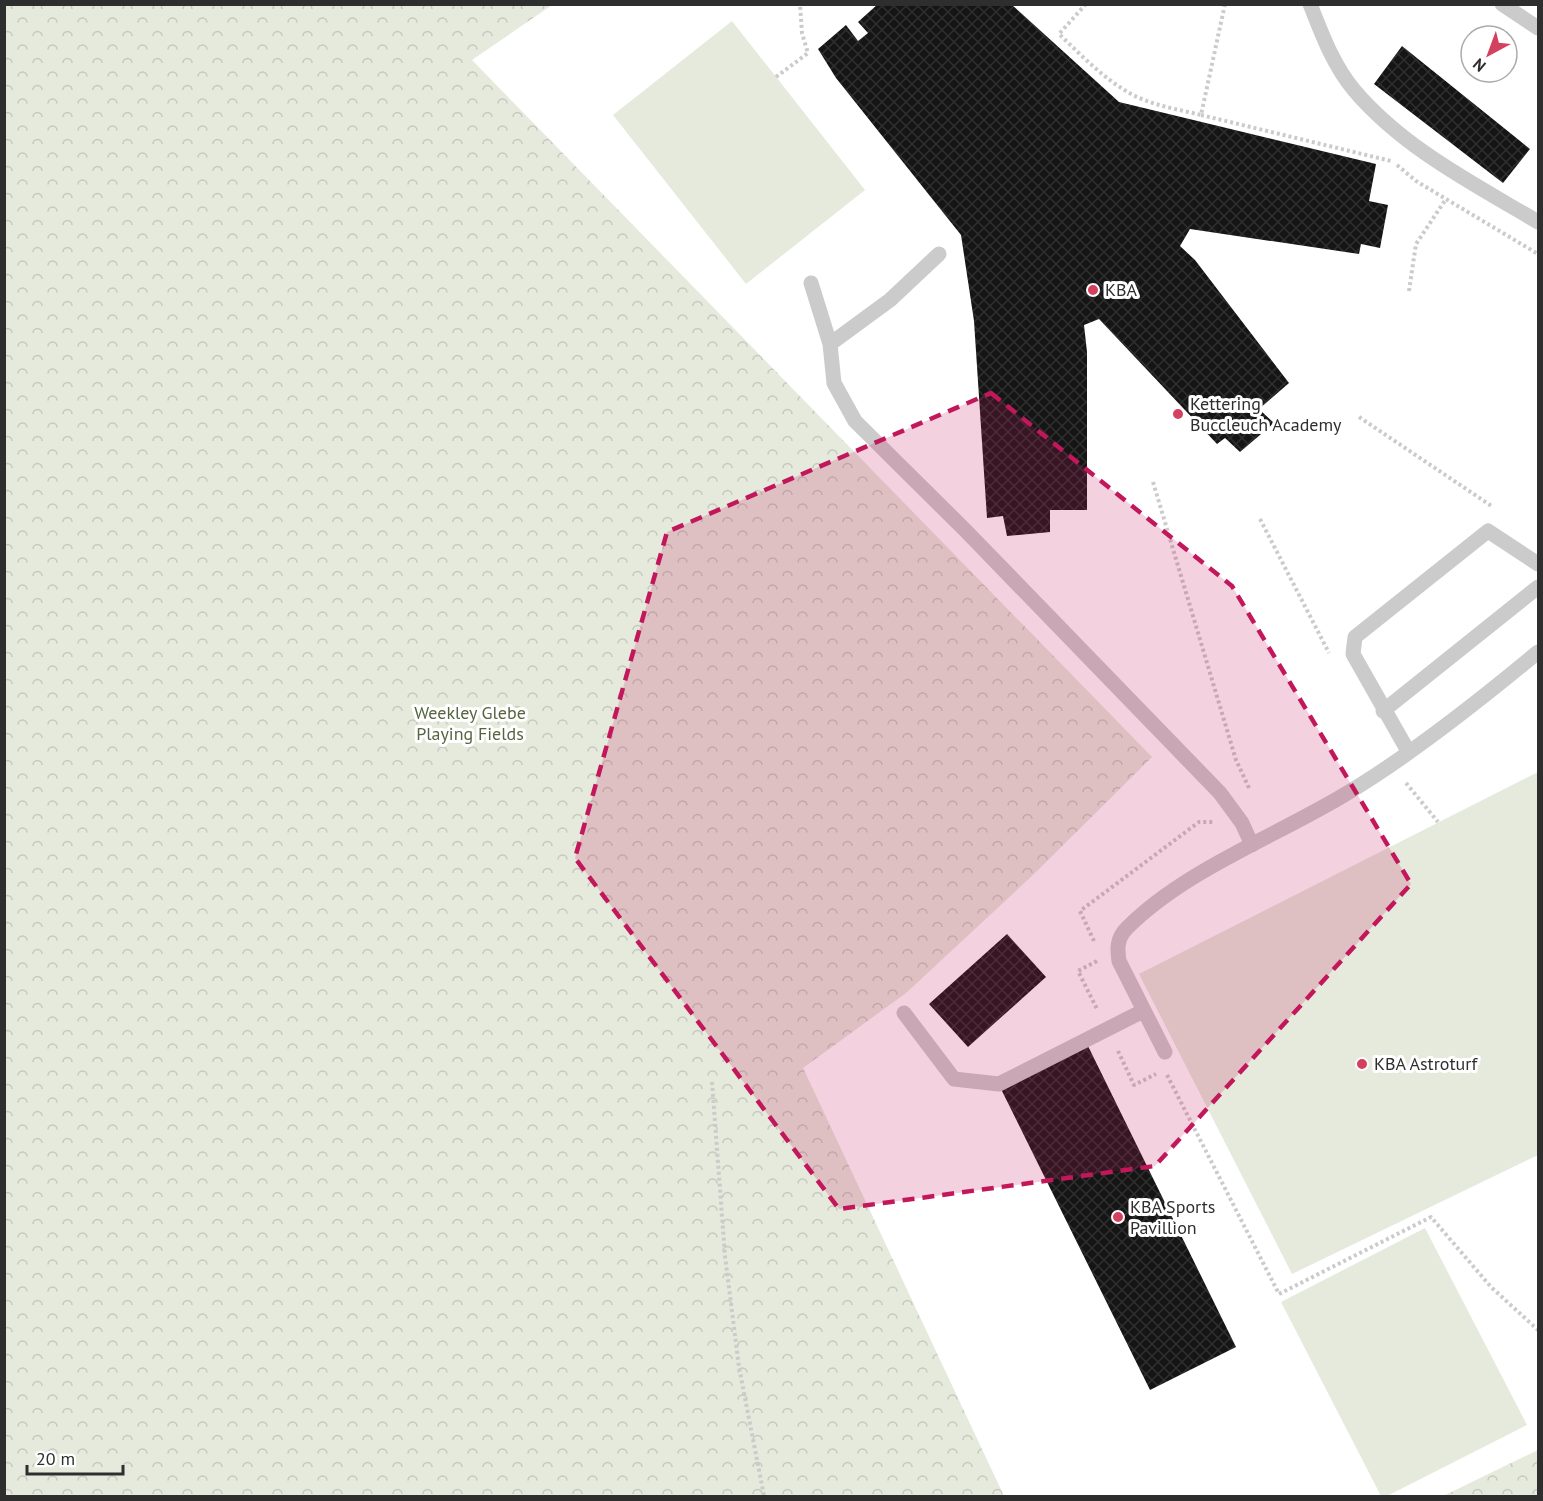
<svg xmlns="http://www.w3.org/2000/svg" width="1543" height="1501" viewBox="0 0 1543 1501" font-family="'PT Sans',sans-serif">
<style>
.forest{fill:url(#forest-crowns)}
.pitch{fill:#e5eadd}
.building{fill:url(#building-cross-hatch)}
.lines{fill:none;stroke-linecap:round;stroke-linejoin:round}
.path{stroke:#cbcbcb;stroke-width:4;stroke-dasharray:3 3;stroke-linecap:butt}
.service{stroke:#cbcbcb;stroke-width:15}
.marked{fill:#c2185b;fill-opacity:0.2;stroke:#c2185b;stroke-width:4.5;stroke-dasharray:12 8;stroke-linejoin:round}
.poi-dot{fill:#d4415e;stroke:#fff;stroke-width:2}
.labels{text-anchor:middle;stroke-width:6;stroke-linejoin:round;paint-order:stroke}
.poi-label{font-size:18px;fill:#2e2e2e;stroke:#fff;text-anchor:start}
.park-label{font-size:18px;fill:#566540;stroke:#fff}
</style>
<defs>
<pattern id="forest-crowns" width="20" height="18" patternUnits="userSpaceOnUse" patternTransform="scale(1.5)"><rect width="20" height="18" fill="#e5eadd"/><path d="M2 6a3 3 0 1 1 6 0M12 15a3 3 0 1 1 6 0" fill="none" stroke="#c5c9be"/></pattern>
<pattern id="building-cross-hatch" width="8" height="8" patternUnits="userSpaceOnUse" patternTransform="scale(1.5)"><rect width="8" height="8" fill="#151515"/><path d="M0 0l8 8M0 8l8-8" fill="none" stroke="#2f2f2f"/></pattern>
</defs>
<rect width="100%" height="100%" fill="#fff"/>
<!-- forest -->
<path class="forest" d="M5,4L552,5L472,60L1152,757L1034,874L906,993L803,1068L1004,1496H5Z
M1538,1450V1496H1443Z"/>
<!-- pitch -->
<path class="pitch" d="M732,21L865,190L746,284L613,115Z
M1538,772V1155L1292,1274L1139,974Z
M1425,1228L1527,1425L1387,1496H1381L1281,1302Z"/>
<!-- building -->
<path class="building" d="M878,4H1011L1119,102L1376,164L1369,201L1388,205L1380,248L1361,244L1359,254L1190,229L1180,246L1195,260L1289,383L1259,409L1274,423L1240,452L1225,438L1217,444L1099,319L1084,325L1087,352V510H1050V532L1007,536L1003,516L987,518L974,321L961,235L836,78L818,49L846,25L858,41L868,33L858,22Z
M1402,46L1530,149L1503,183L1374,84Z
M1007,934L1046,977L968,1047L929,1004Z
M1087,1044L1236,1347L1150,1390L1000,1087Z"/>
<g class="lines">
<!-- path -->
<path class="path" d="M1086,4L1059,34C1080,54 1101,76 1126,91C1148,105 1177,109 1201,115L1225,4
M776,77L808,53L802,33L800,4
M1201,115L1391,161
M1397,165L1416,181L1538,254
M1409,291L1416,244L1446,199
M1359,417L1493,507
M1153,482L1236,760L1249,788
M1260,519L1329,653
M1406,783L1438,822
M1094,941L1080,911L1199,822H1213
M1097,961L1078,971L1097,1009
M1118,1051L1134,1085L1156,1074
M1167,1075L1279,1294L1431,1217L1491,1287L1538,1330
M712,1082L725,1256L739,1367L764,1496"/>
<!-- service -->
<path class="service" d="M1310,4C1322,34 1333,65 1354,90C1403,148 1474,184 1538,222
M1502,4L1538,28
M811,283L830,344L834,383L855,421L966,531L1220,793L1242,823L1252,845
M830,344L890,300L939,254
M1383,711L1538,587
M1408,751L1353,654L1355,637L1488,531L1538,564
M904,1013L954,1079L999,1084L1143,1011
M1165,1052L1119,961C1117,948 1117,938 1127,928C1183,871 1276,836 1344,795C1410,756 1479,701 1538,652"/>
</g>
<!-- marked area -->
<path class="marked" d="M991,393L1232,586L1411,884L1155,1166L839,1209L575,858L667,532Z"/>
<!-- markers -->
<g class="poi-dot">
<circle cx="1093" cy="290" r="6"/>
<circle cx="1178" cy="414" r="6"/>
<circle cx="1362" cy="1064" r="6"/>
<circle cx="1118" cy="1217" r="6"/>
</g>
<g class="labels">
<!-- poi labels -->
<g class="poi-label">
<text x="1105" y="296">KBA</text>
<text x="1190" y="410">Kettering<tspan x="1190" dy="21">Buccleuch Academy</tspan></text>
<text x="1374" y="1070">KBA Astroturf</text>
<text x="1130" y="1213">KBA Sports<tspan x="1130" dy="21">Pavillion</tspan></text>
</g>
<!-- park labels -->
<g class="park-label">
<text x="470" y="719">Weekley Glebe<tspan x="470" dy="21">Playing Fields</tspan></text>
</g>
</g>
<!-- border -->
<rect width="1543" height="1501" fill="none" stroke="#2e2e2e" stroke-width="12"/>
<!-- north arrow -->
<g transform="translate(1489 54) rotate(221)"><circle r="28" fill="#ffffff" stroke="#ababab" stroke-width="1.5"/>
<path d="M0-4.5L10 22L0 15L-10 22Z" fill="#d4415e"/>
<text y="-9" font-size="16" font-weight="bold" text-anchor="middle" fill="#2e2e2e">N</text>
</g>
<!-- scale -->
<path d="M27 1465v9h96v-9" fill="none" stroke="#2e2e2e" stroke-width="3"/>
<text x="36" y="1465" font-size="18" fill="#2e2e2e" stroke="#ffffff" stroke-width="4.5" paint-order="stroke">20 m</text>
</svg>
